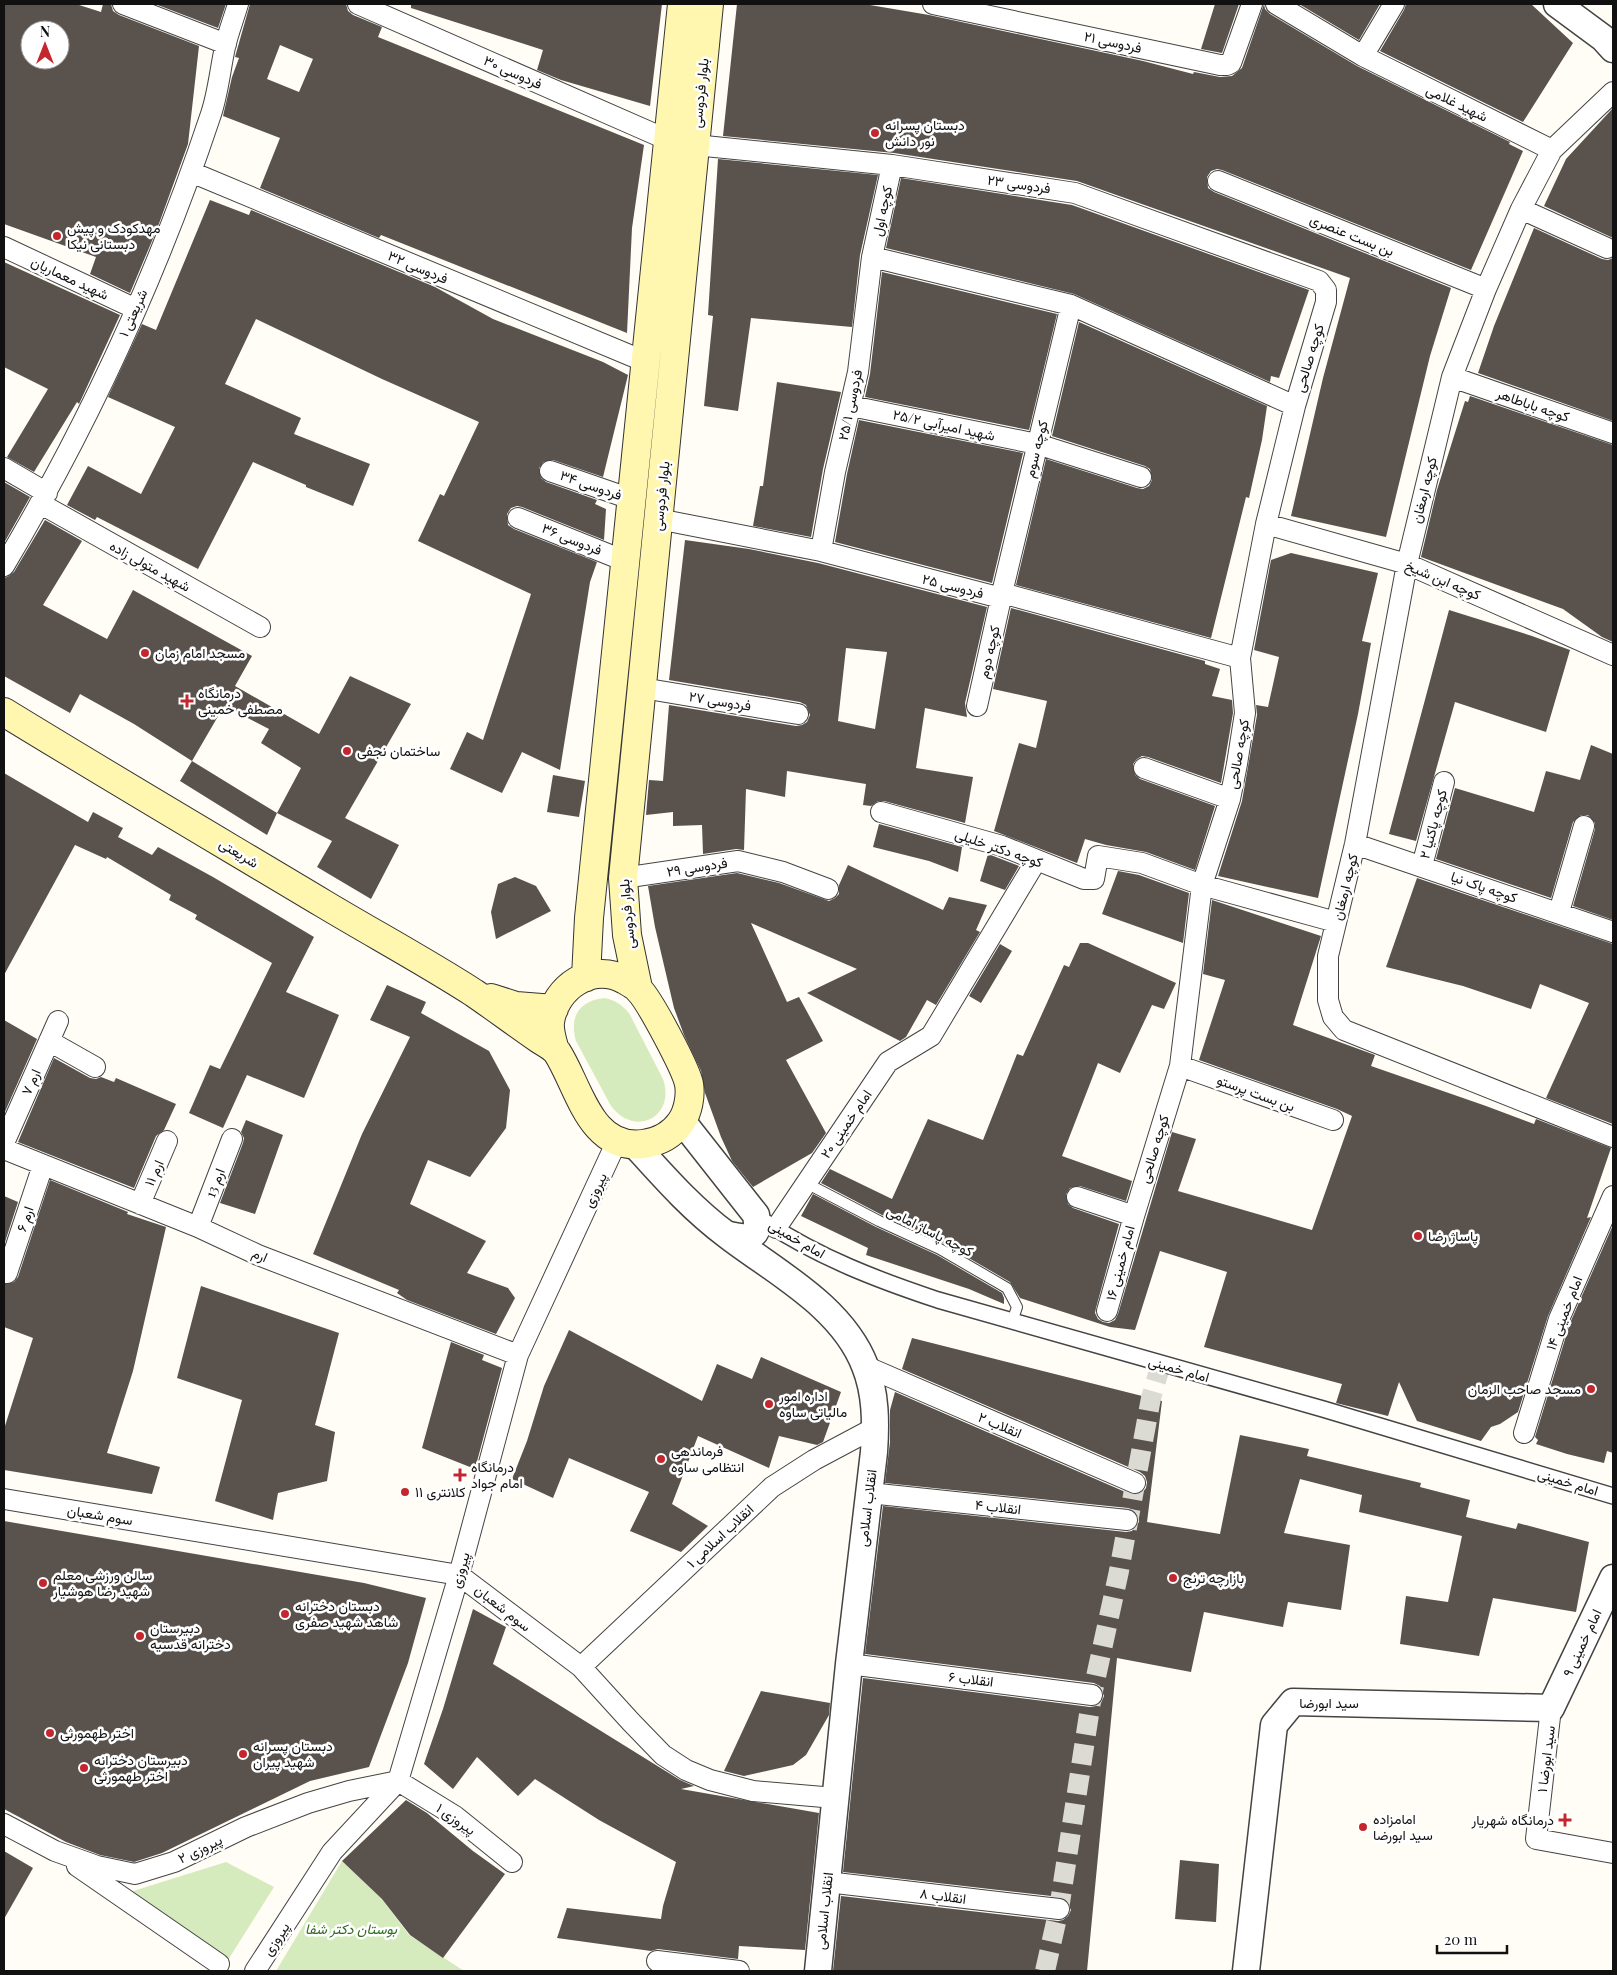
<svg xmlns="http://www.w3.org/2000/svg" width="1617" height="1975" viewBox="0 0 1617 1975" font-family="'Playfair Display',Vazirmatn,serif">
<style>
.green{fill:#d5ebbd}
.building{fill:#5a524d;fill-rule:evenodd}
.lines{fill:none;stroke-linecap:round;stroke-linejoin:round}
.minor-tunnel{stroke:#dbdad3;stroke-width:20;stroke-dasharray:20 10;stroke-linecap:butt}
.service-casing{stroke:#444;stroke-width:12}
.pedestrian-casing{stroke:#444;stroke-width:18}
.minor-casing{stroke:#444;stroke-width:22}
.tertiary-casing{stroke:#444;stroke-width:29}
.secondary-casing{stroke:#333;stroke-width:30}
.service{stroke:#fff;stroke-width:10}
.pedestrian{stroke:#fff;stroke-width:15}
.minor{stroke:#fff;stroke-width:20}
.tertiary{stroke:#fff;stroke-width:26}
.secondary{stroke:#fff6b0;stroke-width:28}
.poi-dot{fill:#c4262e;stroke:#fff;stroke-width:2}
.labels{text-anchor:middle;stroke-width:5;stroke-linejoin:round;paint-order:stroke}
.street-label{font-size:14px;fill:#111;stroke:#fff}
.poi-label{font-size:14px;fill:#111;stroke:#fff;text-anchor:start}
.park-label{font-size:14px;font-style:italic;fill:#2f6b1f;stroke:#fff}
</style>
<rect width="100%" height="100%" fill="#fffdf5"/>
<!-- green -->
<path class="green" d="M604,998C615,1000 621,1004 629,1013L663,1079C676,1117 635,1138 611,1106L576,1041C569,1017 579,1001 604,998Z
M342,1861L382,1899L409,1935L464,1971H276Z
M226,1862L274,1887L228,1960L130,1892Z"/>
<!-- building -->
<path class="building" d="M4,4H76L101,12L103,4H111L113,11L119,15L199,46L188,144L157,229L130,293L90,274L96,257L4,224ZM30,30H60V60H30Z
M155,4H226L218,28Z
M250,4H346L348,11L353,15L382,27L378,37L644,145L632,228L627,333L381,235L379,238L260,188L280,138L223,116L232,77L239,58L235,57ZM280,45L313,59L299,92L267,79Z
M411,4H662L650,106L561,80L537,70L543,50L411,8Z
M737,4H864L929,15L1143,61L1193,74L1194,72L1220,77L1232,76L1242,68L1264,4L1265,9L1270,14L1357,66L1510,142L1509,144L1523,151L1471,270L1222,170L1217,169L1211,171L1207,177L1208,188L1214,192L1451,288L1430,356L1386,537L1291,516L1323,378L1350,278L1077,181L894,153L723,136Z
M1215,4H1239L1222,53L1201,49Z
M1299,4H1380L1359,40Z
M1406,4H1531L1573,43L1523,122L1380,51L1404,10Z
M1613,108V238L1544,206L1566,159Z
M718,159L878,175L860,255L852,327L751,318L738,411L704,406L713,316L708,315Z
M901,178L1072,205L1309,290L1279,378L1271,376L1270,382L1074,294L886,248Z
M210,200L249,215L251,210L435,287L493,319L603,362L628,375L603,477L553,460L543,462L539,468L541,478L546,482L597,500L595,504L606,509L604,540L522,507L517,506L511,508L507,514L508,525L514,529L597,562L590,582L560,770L522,752L502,793L450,769L467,732L483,740L531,594L418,541L440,494L444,496L479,422L382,379L256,319L225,384L301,418L294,434L370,464L353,506L306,487V485L253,462L198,569L97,517L95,520L67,505L88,466L141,494L175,427L108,397L142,324L156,330Z
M1534,228L1602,259L1608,260L1613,258V421L1478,373L1494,326Z
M4,262L120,315L79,404L77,402L34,472L7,457L48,389L4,367Z
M882,272L1057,314L1029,430L865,397L870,374Z
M1079,322L1267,406L1262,440L1249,498L1246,497L1211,638L1016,585L1046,459L1137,488L1143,489L1149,486L1152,480L1150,469L1145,466L1052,436Z
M777,382L841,392L823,469L811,537L753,526L760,486H763Z
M1470,396L1613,445V642L1602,637L1563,609L1421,557L1437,490L1465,401L1468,402Z
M859,420L1023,453L992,583L835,542L847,474Z
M4,482L30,497L4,543Z
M45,520L82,541L43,605L107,639L133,590L252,656L235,686L319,734L350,676L411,704L345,818L399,845L371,899L317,867L332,841L277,813L301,768L261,743L269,729L224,706L192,761L134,724L80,694L70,713L4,676V578L9,576L14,572Z
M685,540L749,549L818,563L987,607L965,703L967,717L925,708L916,768L973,777L965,823L884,801H878L871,806L863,805L866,784L787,771L785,797L746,789L744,850L736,849L703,854L702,825L673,826V812L646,815L649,780L663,781L669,705L796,726L802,725L807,722L810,715L806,705L800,702L669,680ZM846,648L887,652L875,729L838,721Z
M1291,553L1378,573L1362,641L1371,643L1358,714L1318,898L1218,876L1242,801L1257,715L1256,705L1268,707L1279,657L1254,650L1271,560Z
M1011,608L1205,661V664L1220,669L1212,696L1232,700L1233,713L1221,783L1148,757L1142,756L1137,759L1133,764L1135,775L1140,779L1215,806L1195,870L1146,852L1106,845L1085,839L1077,863L994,831L1019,743L1036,748L1047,701L993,689Z
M1449,610L1532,636L1570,650L1546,732L1455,702L1416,841L1389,834Z
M1591,745L1613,754V920L1573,906L1595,829V823L1588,815H1581L1573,822L1551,898L1436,859L1455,788L1534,812L1546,771L1580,780Z
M192,761L277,813L267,835L180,781Z
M4,773L88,822L93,812L123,828L118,837L152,855L158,847L213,877L314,937L286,992L339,1015L304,1098L247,1075L223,1128L189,1113L210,1065L220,1069L272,963L195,919L197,915L169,900L171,895L107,857L106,859L75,845L4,975Z
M553,775L585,781L579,817L547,812Z
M879,824L962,847L958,872L929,861L873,847Z
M988,854L1019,866L1005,890L980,881Z
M848,865L943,910L949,897L987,905L976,930L980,932L936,1005L927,1000L906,1037L900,1041L807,993L857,969L751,923L787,1002L799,997L823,1041L786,1060L826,1133L812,1153L753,1187L732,1161L721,1137L705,1093L701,1071L684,1035L674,1008L655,927L648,886L737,873L779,883L829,901L835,898L839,894V885Z
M1118,871L1139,875L1189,893L1183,943L1102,914Z
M515,877L536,886L551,911L496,939L491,912L498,884Z
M1417,878L1613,944V1124L1546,1098L1589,1003L1540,984L1531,1009L1463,986L1386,967Z
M1212,900L1321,936L1293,1025L1375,1055L1371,1066L1486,1106L1534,1124L1536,1119L1611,1148L1587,1218L1591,1217L1548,1316L1518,1412L1500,1424L1491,1427L1481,1441L1417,1421L1399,1382L1388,1416L1336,1403L1342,1384L1204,1347L1227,1272L1160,1251L1135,1330L1110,1327L1020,1298L1010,1282L943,1243L882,1215L821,1183L830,1169L892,1199L928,1119L983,1140L1017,1054L1023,1056L1064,965L1069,967L1080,943H1088L1176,983L1164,1009L1152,1005L1120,1073L1098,1063L1062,1156L1132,1181L1126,1201L1080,1186L1070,1188L1066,1194L1068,1204L1073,1208L1119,1224L1096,1308L1095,1313L1098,1319L1103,1322L1109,1323L1115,1320L1118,1314L1172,1132L1196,1139L1178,1191L1312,1230L1352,1116L1337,1109L1199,1060L1225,980L1203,974Z
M1000,944L1012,951L981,1003L969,996Z
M387,985L426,1002L421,1013L489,1051L510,1090L506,1128L470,1177L428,1160L410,1204L486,1241L467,1273L508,1288L515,1298L496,1334L407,1300L397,1293L399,1290L313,1254L362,1134L410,1037L370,1020Z
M4,1020L37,1039L4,1114Z
M54,1058L90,1078L96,1079L101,1077L114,1082L116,1078L176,1104L164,1130L156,1136L134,1188L18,1142Z
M246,1120L283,1135L255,1214L220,1203L243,1143L244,1138L241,1132Z
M50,1180L128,1212L127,1214L166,1227L133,1371L107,1453L160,1467L152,1494L4,1470V1429L33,1338L4,1327V1284L14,1282L18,1277Z
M813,1194L876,1227L937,1255L1002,1293L1004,1298V1304L969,1289L866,1255L868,1248L801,1216Z
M4,1196L18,1202L4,1245Z
M1613,1225V1453L1607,1451L1604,1463L1567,1454L1536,1444L1538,1440L1535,1437L1570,1323Z
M201,1286L339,1333L315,1425L335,1432L327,1481L278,1493L273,1520L215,1501L242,1400L177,1378Z
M569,1330L702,1401L717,1364L752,1379L761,1357L841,1392L823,1442L817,1445L779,1436L769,1468L698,1436L672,1504L708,1526L681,1552L630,1531L649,1492L569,1458L553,1498L512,1479L527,1441L544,1386Z
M912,1338L1162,1401L1147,1522L1220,1534L1240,1435L1309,1449L1307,1456L1421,1483L1420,1487L1470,1500L1466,1517L1516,1529L1518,1523L1589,1542L1576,1612L1493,1598L1479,1656L1400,1644L1406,1596L1448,1602L1462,1536L1359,1512L1362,1495L1300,1479L1284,1533L1350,1545L1341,1610L1288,1602L1283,1627L1204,1612L1191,1672L1117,1658L1087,1971H833L841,1896L1058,1921L1063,1920L1068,1916L1071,1910L1066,1900L1060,1897L843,1872L863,1678L1090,1707L1096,1706L1101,1703L1104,1696L1100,1686L1094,1683L865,1654L883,1506L1126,1532L1132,1531L1139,1522L1138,1515L1134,1510L1128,1508L885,1483L890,1442V1410L895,1392L1130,1494L1136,1495L1142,1493L1146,1488L1147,1482L1145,1476L1140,1472L902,1369Z
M451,1342L484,1355L482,1360L502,1368L475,1469L422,1448Z
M4,1521L364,1583L426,1598L408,1663L369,1767L310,1781L162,1853L134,1862L100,1855L66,1842L4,1809Z
M473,1609L506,1627L493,1664L680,1780L694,1786L681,1789L819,1813L805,1950L739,1946L738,1959L658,1949L651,1951L557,1938L567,1908L661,1919L663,1906L676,1862L599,1820L535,1779L518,1796L477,1757L453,1789L424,1764L443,1709Z
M761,1691L830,1703L829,1715L806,1755L793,1765L744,1776L724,1771Z
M406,1800L427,1813L473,1851L505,1874L443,1958L410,1935L382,1899L342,1861Z
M4,1851L33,1868L4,1919Z
M1180,1860L1219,1864L1216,1922L1175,1919Z"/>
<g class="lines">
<!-- minor-tunnel -->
<path class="minor-tunnel" d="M1045,1971L1059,1909L1092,1695L1119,1571L1151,1398L1161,1364"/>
<!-- service casing -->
<g class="service-casing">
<path id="service" d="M806,1183L879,1221L940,1249L1007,1288L1017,1307L1012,1322"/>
</g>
<!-- pedestrian casing -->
<g class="pedestrian-casing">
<path id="pedestrian" d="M767,1223C820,1258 878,1280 938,1300L1323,1409L1613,1496"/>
</g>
<!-- minor casing -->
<g class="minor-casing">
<path id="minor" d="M123,4L226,44
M358,4L668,140
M933,4L1220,65H1227L1231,63L1252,4
M1276,4L1363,56L1552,150
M1363,56L1394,4
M1613,92L1552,150L1521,209L1486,289L1452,377L1407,564L1355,844L1328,956V1000L1333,1017L1344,1030L1613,1137
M695,145L892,165L1075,193L1319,281L1326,290V302L1295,406L1266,524L1240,658L1245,713L1237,764L1230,799L1202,885L1180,1066L1134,1216L1107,1311
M191,172L646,362
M1218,181L1486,289
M1521,209L1607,248
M4,247L136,309
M872,257L1071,305L1295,406
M1452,377L1613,433
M851,406L1037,444L1141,477
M4,468L47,493
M550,471L631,499
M41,504L260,627
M518,518L625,561
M658,519L821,551L1001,598L1002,593L1240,658
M1266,524L1407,564L1613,655
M821,551L835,472L858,372L872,257L892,165
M4,566C88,425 158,273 210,117C218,95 220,70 225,47C228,33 234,18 238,4
M1002,593L1071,305
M642,688L798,714
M977,706L1001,598
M1144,768L1230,799
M881,812L1002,846L1084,879H1094L1098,856L1142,863L1202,885L1336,922
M1355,844L1613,932
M1422,866L1444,782
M623,878L738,861L783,872L828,889
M1559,912L1584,826
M49,1041L95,1067
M1180,1066L1333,1120
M4,1143L58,1021
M4,1149L198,1227L258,1255L518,1355
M1077,1197L1134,1216
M140,1204L167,1141
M198,1227L232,1139
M776,1228L888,1062L931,1036L1036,861
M7,1273L43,1165
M865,1366L1135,1483
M1524,1433L1559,1319L1613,1196
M869,1493L1127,1520
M4,1499L459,1575L581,1667L631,1722L663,1755L686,1770L710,1780L753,1791L835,1798
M849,1664L1092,1695
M581,1667L772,1487L814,1460L876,1427
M1551,1708L1536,1839L1613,1853
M4,1824L55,1851L97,1866L135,1874L174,1862L246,1827L308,1803L349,1791L398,1781L455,1816L512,1862
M77,1866L219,1964
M827,1882L1059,1909
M657,1961L739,1971
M255,1971L332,1852L398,1781L459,1575L518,1355L617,1141"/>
</g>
<!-- tertiary casing -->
<g class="tertiary-casing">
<path id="tertiary" d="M1557,4L1603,38L1613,49
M682,1121L756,1215C761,1241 745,1239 726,1234
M635,1145C664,1177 692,1209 727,1235C775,1272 842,1306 865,1366C876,1393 876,1423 874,1452L849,1664L818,1971
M1246,1971L1274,1725L1293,1702L1551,1708L1613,1578"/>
</g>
<!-- secondary casing -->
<g class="secondary-casing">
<path id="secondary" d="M4,712C110,777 217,840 324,904C374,934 426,962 474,993C496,1008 517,1024 539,1039C545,1043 553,1047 557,1052C579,1086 590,1151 643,1144C658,1142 672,1135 681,1122C688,1112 691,1096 689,1084C686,1069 650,1001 639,990C636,986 630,983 625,980C592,962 555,987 550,1022C549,1032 552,1040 555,1050
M586,977L589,918L682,4
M638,988L627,935L623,878L709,4
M491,998L516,1006L554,1009"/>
</g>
<!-- service -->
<use href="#service" class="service"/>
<!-- pedestrian -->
<use href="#pedestrian" class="pedestrian"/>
<!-- minor -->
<use href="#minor" class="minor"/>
<!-- tertiary -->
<use href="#tertiary" class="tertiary"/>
<!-- secondary -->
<use href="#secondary" class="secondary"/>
</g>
<!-- markers -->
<g class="poi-dot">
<circle cx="875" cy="133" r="5"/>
<circle cx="57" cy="236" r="5"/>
<circle cx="145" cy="653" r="5"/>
<path d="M184.5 693.5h5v5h5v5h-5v5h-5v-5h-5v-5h5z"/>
<circle cx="347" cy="751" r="5"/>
<circle cx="1418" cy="1236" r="5"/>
<circle cx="1591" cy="1389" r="5"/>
<circle cx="769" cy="1404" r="5"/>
<circle cx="661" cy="1459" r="5"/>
<path d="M457.5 1467.5h5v5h5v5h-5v5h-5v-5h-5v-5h5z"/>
<circle cx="405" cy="1492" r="5"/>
<circle cx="1173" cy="1578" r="5"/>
<circle cx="43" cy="1583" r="5"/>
<circle cx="285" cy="1614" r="5"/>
<circle cx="140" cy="1636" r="5"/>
<circle cx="50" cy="1733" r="5"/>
<circle cx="243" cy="1754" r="5"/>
<circle cx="84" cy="1768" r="5"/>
<path d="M1562.5 1812.5h5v5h5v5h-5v5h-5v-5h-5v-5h5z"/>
<circle cx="1363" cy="1827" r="5"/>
</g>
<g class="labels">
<!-- street labels -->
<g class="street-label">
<text transform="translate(1113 42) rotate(12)" y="5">فردوسی ۲۱</text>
<text transform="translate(513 72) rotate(24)" y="5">فردوسی ۳۰</text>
<text transform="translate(700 93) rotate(-84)" y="5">بلوار فردوسی</text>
<text transform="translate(1457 103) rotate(26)" y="5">شهید غلامی</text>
<text transform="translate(1019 184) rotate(8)" y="5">فردوسی ۲۳</text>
<text transform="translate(882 211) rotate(-78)" y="5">کوچه اول</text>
<text transform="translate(1352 235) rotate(22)" y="5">بن بست عنصری</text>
<text transform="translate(418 267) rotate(23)" y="5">فردوسی ۳۲</text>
<text transform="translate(70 278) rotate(25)" y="5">شهید معماریان</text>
<text transform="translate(133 313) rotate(-66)" y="5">شریعتی ۱</text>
<text transform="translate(1309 358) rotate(-73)" y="5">کوچه صالحی</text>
<text transform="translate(850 405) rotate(-78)" y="5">فردوسی ۲۵/۱</text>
<text transform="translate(1533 405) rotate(19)" y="5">کوچه باباطاهر</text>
<text transform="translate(944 425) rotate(12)" y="5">شهید امیرآبی ۲۵/۲</text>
<text transform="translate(1036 449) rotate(-76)" y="5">کوچه سوم</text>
<text transform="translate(591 485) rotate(19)" y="5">فردوسی ۳۴</text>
<text transform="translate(1424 490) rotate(-76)" y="5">کوچه ارمغان</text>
<text transform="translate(661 496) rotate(-84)" y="5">بلوار فردوسی</text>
<text transform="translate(572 539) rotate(22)" y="5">فردوسی ۳۶</text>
<text transform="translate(150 566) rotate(29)" y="5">شهید متولی زاده</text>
<text transform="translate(1443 580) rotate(23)" y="5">کوچه ابن شیخ</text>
<text transform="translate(953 586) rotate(14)" y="5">فردوسی ۲۵</text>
<text transform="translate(989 652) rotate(-77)" y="5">کوچه دوم</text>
<text transform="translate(720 701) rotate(9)" y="5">فردوسی ۲۷</text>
<text transform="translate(1238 754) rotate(-80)" y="5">کوچه صالحی</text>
<text transform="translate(1433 824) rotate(-75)" y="5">کوچه پاکنیا ۲</text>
<text transform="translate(999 848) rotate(19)" y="5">کوچه دکتر خلیلی</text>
<text transform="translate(239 853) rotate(31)" y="5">شریعتی</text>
<text transform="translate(697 867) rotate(-9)" y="5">فردوسی ۲۹</text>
<text transform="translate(1345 887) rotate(-76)" y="5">کوچه ارمغان</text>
<text transform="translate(1484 887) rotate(19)" y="5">کوچه پاک نیا</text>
<text transform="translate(627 914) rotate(-95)" y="5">بلوار فردوسی</text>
<text transform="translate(31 1082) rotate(-66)" y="5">ارم ۷</text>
<text transform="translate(1256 1093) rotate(20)" y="5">بن بست پرستو</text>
<text transform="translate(846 1124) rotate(-56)" y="5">امام خمینی ۲۰</text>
<text transform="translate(1154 1149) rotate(-73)" y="5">کوچه صالحی</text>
<text transform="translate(154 1173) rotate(-66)" y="5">ارم ۱۱</text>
<text transform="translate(215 1183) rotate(-69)" y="5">ارم 13</text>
<text transform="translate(595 1190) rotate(-65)" y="5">پیروزی</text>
<text transform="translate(25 1219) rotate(-71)" y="5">ارم ۶</text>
<text transform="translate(930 1231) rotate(27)" y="5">کوچه پاساژ امامی</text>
<text transform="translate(797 1239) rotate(30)" y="5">امام خمینی</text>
<text transform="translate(260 1255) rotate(23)" y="5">ارم</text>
<text transform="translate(1120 1263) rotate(-75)" y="5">امام خمینی ۱۶</text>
<text transform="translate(1564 1313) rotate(-69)" y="5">امام خمینی ۱۴</text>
<text transform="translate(1179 1369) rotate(16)" y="5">امام خمینی</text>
<text transform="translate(1000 1425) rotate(23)" y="5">انقلاب ۲</text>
<text transform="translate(1568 1482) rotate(17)" y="5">امام خمینی</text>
<text transform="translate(998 1507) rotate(6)" y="5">انقلاب ۴</text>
<text transform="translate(867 1508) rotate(-83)" y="5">انقلاب اسلامی</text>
<text transform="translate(100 1515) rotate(9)" y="5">سوم شعبان</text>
<text transform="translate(720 1536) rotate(-43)" y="5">انقلاب اسلامی ۱</text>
<text transform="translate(460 1570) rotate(-74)" y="5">پیروزی</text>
<text transform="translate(503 1608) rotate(38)" y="5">سوم شعبان</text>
<text transform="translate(1582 1643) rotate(-65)" y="5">امام خمینی ۹</text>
<text transform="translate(971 1679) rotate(7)" y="5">انقلاب ۶</text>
<text x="1329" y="1708">سید ابورضا</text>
<text transform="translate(1546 1759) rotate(-83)" y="5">سید ابورضا ۱</text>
<text transform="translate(456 1819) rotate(35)" y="5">پیروزی ۱</text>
<text transform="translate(200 1849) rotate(-26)" y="5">پیروزی ۲</text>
<text transform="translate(943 1896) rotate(7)" y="5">انقلاب ۸</text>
<text transform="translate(824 1911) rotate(-84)" y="5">انقلاب اسلامی</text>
<text transform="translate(276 1939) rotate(-57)" y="5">پیروزی</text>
</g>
<!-- poi labels -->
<g class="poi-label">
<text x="885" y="130">دبستان پسرانه<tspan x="885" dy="16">نور دانش</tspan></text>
<text x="67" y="233">مهدکودک و پیش<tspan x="67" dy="16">دبستانی نیکا</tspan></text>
<text x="155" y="658">مسجد امام زمان</text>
<text x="198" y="698">درمانگاه<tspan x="198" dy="16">مصطفی خمینی</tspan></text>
<text x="357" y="756">ساختمان نجفی</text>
<text x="1428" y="1241">پاساژ رضا</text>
<text x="1581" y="1394" text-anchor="end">مسجد صاحب الزمان</text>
<text x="779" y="1401">اداره امور<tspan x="779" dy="16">مالیاتی ساوه</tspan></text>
<text x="671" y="1456">فرماندهی<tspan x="671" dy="16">انتظامی ساوه</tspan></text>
<text x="471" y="1472">درمانگاه<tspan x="471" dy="16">امام جواد</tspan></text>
<text x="415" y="1497">کلانتری ۱۱</text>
<text x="53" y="1580">سالن ورزشی معلم<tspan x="53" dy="16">شهید رضا هوشیار</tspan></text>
<text x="1183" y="1583">بازارچه ترنج</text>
<text x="295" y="1611">دبستان دخترانه<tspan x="295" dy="16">شاهد شهید صفری</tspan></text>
<text x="150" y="1633">دبیرستان<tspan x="150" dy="16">دخترانه قدسیه</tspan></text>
<text x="60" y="1738">اختر طهمورثی</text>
<text x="253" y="1751">دبستان پسرانه<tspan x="253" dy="16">شهید پیران</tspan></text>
<text x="94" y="1765">دبیرستان دخترانه<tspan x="94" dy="16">اختر طهمورثی</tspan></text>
<text x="1373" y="1824">امامزاده<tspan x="1373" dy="16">سید ابورضا</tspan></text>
<text x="1554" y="1825" text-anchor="end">درمانگاه شهریار</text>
</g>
<!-- park labels -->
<g class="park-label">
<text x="351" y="1934">بوستان دکتر شفا</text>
</g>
</g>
<!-- border -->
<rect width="1617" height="1975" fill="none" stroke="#111111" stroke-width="10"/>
<!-- north arrow -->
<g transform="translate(45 45)"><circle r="24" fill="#ffffff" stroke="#a0a0a0"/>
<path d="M0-4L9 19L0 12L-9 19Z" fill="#c4262e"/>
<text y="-8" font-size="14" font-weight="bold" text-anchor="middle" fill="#111111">N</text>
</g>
<!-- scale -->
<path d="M1437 1945v8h70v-8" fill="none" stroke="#111111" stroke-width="2.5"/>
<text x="1444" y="1945" font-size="15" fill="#111111" stroke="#ffffff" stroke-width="4" paint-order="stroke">20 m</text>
</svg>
